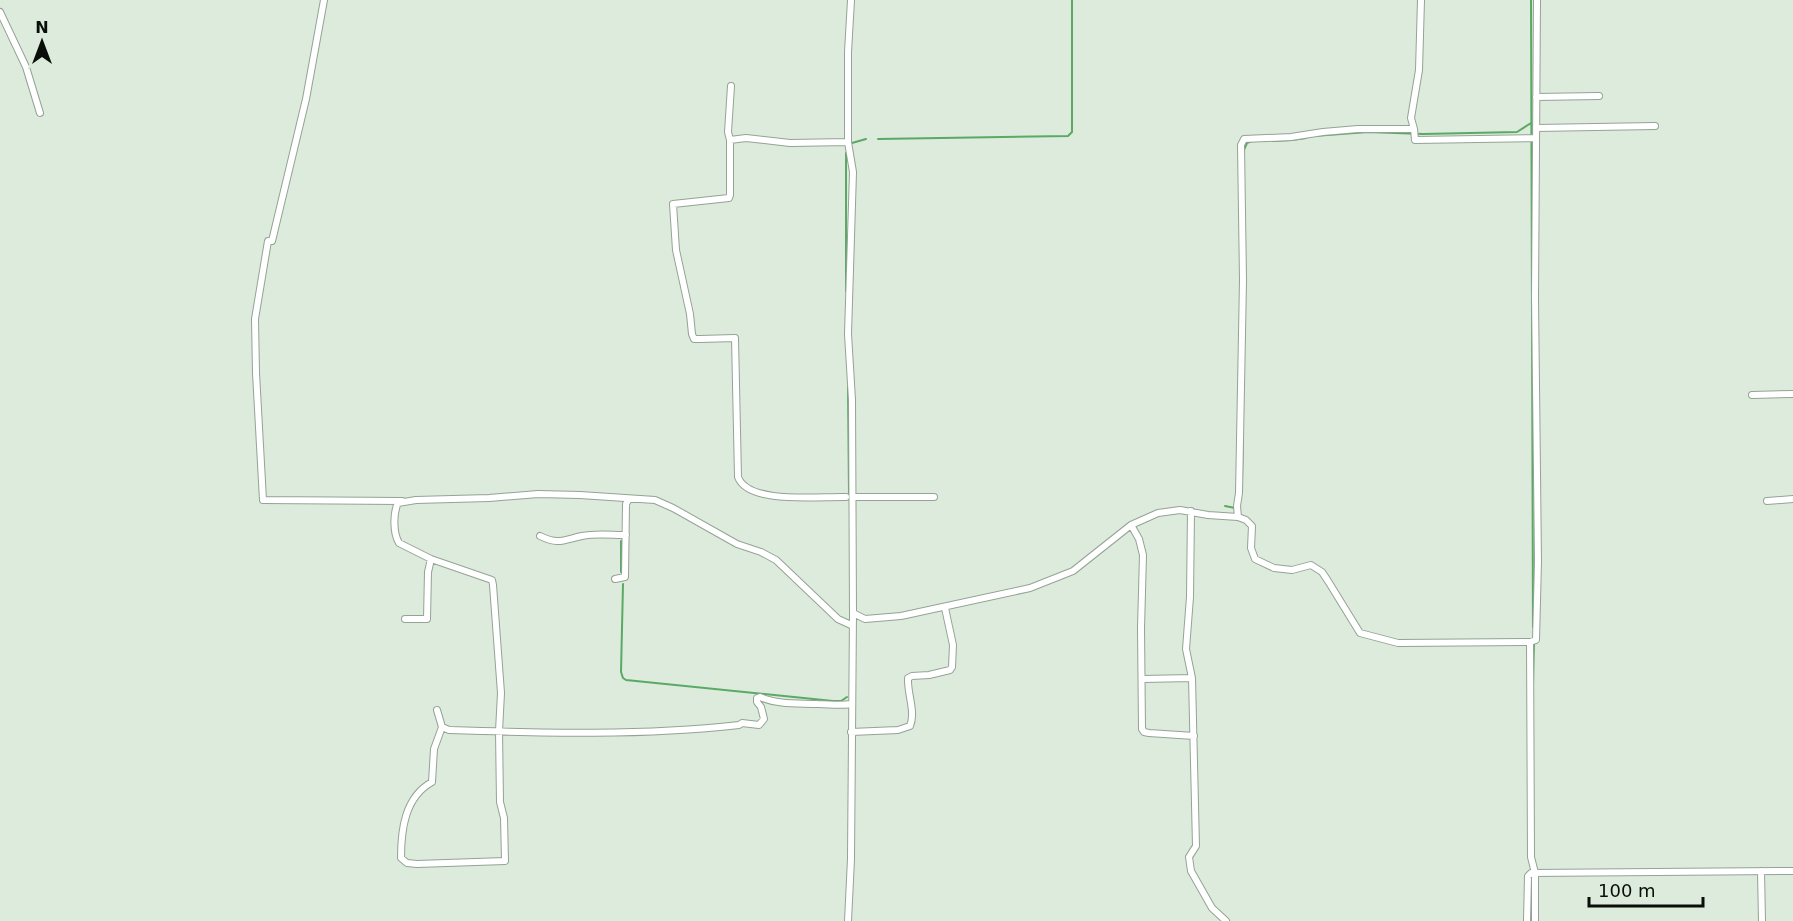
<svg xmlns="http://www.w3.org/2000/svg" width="1793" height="921" viewBox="0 0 1793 921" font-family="'DejaVu Sans',sans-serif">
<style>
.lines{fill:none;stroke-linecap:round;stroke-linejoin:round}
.stream{stroke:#5aa964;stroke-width:2}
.minor-casing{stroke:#94a395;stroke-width:8}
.minor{stroke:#fff;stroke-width:6}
</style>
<rect width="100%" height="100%" fill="#dcebdc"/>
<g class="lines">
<!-- stream -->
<path class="stream" d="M1531,0L1533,627
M1314,136L1368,132L1423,134L1517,132L1531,123
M878,139L1068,136L1072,132V0
M1273,141L1292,140L1306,138
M852,143L866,139
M1243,152L1247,143L1252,141
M846,153V291
M848,387L849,495
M1242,482L1243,418
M1225,506L1235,508
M621,572V541
M623,584L621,672L623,678L626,680L833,701H841L847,697
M1533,684L1534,642"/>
<!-- minor casing -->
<g class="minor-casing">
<path id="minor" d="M324,0L306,99L272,241H268L255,319L256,373L263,500L402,501
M0,12L26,67L40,113
M731,86L728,132L730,140V195L729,198L673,204L676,250L690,314L692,334L694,339H700L735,338L738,477C748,505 821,496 846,497
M1536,97L1599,96
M1536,128L1655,126
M1414,129L1411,118L1419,70L1421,0
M730,140L746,138L790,143L848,142
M1752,395L1793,394
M853,497H934
M1767,501L1793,499
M1191,511L1190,597L1186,649L1192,678L1196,846L1189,857L1191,871L1212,908L1226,921
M1238,517L1246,520L1252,526L1251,548L1255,559L1274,568L1292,570L1311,565L1322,572L1328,581L1360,633L1398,643L1530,642L1536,640L1538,561L1535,297L1537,0
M1131,525L1139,539L1143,555L1141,628L1142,729L1144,732L1149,733L1194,736
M540,536C559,545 563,540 582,536C595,533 612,535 626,535
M615,579L625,577L626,504L629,499
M853,613L865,619L901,616L1030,588L1073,571L1131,525L1158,513L1180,510L1208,515L1238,517L1237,506L1239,493L1243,280L1241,145L1244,139L1291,137L1323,132L1358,129H1414L1415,140L1536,138
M405,619H427L428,572L431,559
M1530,642L1531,857L1535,873V921
M1143,679L1192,678
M437,710L442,727L449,730C546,733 642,736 739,725L742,723L759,725L764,719L761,707L757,702V698L760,697C778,705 799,703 818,704C829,704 839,706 851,704
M442,727L434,749L432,782C405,797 401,829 401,858L407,863L417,864L505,861L504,818L500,802L499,731L501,693L493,585L492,580L431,559L399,543C393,533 393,513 398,503L416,500L489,498L538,494L580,495L655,500L673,508L737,544L761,552L776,560L838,619L851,625
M851,732L898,730L910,726C916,712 907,693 908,678L912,676L929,675L950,670L952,667L953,645L945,608
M1761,871L1762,921
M848,921L851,859L853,613L852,400L848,334L853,172L848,142V52L851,0
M1527,921L1528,876L1531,873L1793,871"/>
</g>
<!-- minor -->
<use href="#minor" class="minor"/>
</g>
<!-- north arrow -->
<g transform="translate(42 42)" stroke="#dcebdc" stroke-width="4.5" paint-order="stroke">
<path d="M0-4.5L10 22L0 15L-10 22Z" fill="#090e09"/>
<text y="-9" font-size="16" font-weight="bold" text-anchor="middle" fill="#090e09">N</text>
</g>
<!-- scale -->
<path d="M1589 897v9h114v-9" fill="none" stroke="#090e09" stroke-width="3"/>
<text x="1598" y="897" font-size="18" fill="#090e09" stroke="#dcebdc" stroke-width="4.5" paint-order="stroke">100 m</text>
</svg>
